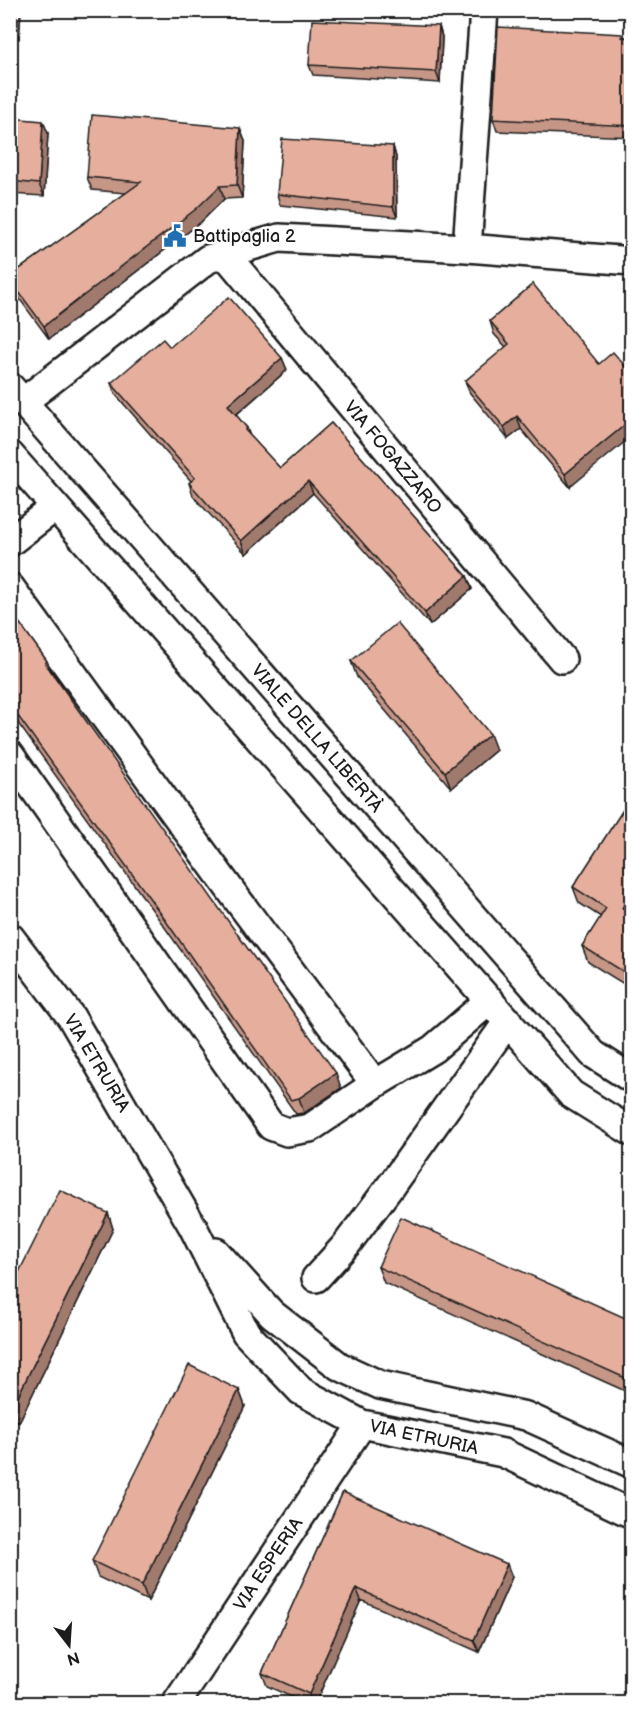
<svg xmlns="http://www.w3.org/2000/svg" width="642" height="1714" viewBox="0 0 642 1714" font-family="'Balsamiq Sans',sans-serif">
<style>
.lines{fill:none;stroke-linecap:round;stroke-linejoin:round}
.minor-casing{stroke:#1c1c1c;stroke-width:32}
.minor{stroke:#fff;stroke-width:27}
.wall{fill:#c69687;stroke:#1c1c1c;stroke-width:1.5}
.shaded-wall{fill:#a17a6e;stroke:#1c1c1c;stroke-width:1.5}
.building{fill:#e6af9d;stroke:#1c1c1c;stroke-width:1.5}
.labels{text-anchor:middle;stroke-width:4.5;stroke-linejoin:round;paint-order:stroke}
.poi-label{font-size:18px;fill:#1c1c1c;stroke:#fff;text-anchor:start}
.street-label{font-size:18px;fill:#1c1c1c;stroke:#fff}
</style>
<rect width="100%" height="100%" fill="#fff"/>
<filter id="ink" filterUnits="userSpaceOnUse"><feTurbulence type="fractalNoise" baseFrequency=".0167" numOctaves="2"/><feDisplacementMap in="SourceGraphic" scale="12" xChannelSelector="R" yChannelSelector="G"/><feConvolveMatrix kernelMatrix="1 2 1 2 8 2 1 2 1" color-interpolation-filters="sRGB"/></filter>
<g filter="url(#ink)">
<g class="lines">
<!-- minor casing -->
<g class="minor-casing">
<path id="minor" d="M467,248L484,10
M225,254L562,659
M10,387L593,1054L632,1079
M23,402L208,259L279,238L467,248L632,261
M10,455L571,1094L632,1132
M10,542L55,507
M10,587L234,895L375,1084L310,1128L287,1132L271,1126L10,755
M10,937L71,1017L193,1227L246,1333L301,1391L362,1424L503,1453L632,1514
M375,1084L433,1049L490,1000
M216,1252L272,1314L339,1366L380,1385L526,1416L632,1464
M316,1278L346,1245L392,1184L508,1021
M176,1704L362,1424"/>
</g>
<!-- minor -->
<use href="#minor" class="minor"/>
</g>
<!-- wall -->
<path class="wall" d="M10,10H21L19,39L10,38Z
M439,26L442,37L440,83L313,75L309,65Z
M623,37L632,38V137L497,131L493,119Z
M10,118L48,133L44,196L10,194Z
M245,141L242,198L224,199L201,222L49,339L13,290L10,283V276L126,193L92,190L87,177Z
M393,146L396,157L397,217L280,205L277,194Z
M533,284L570,487L521,429L508,439L470,393L465,381L506,347L494,334L490,321Z
M282,358L287,370L236,415L247,428L250,436L280,468L331,423L467,576L472,589L430,625L313,493L246,554L193,496L189,483L191,481L116,395L111,383Z
M10,610L47,661L51,671L341,1088L304,1113L296,1114L166,929L10,712Z
M351,661L496,750L451,788L357,677Z
M632,796V989L588,962L582,946L601,917L579,903L573,887Z
M108,1213L113,1229L19,1422L10,1418V1290Z
M378,1267L632,1321V1394L384,1283Z
M239,1390L245,1406L148,1601L98,1577L92,1561Z
M343,1492L512,1577L479,1652L361,1600L315,1704H307L267,1686L262,1673Z"/>
<!-- shaded-wall -->
<path class="shaded-wall" d="M16,10H21L19,39L15,28Z
M439,26L442,37L440,83L436,72Z
M43,121L48,133L44,196L39,184Z
M240,128L245,141L242,198L237,185Z
M393,146L396,157L397,217L393,207Z
M220,186L224,199L201,222L49,339L44,326Z
M282,358L287,370L232,418L228,405Z
M517,416L521,429L508,439L504,427Z
M632,419V436L570,487L565,474Z
M308,481L313,493L246,554L241,541Z
M467,576L472,589L430,625L425,613Z
M490,734L496,750L451,788L445,772Z
M632,893V918L622,908Z
M336,1073L341,1088L304,1113L299,1098Z
M108,1213L113,1229L19,1422L13,1406Z
M239,1390L245,1406L148,1601L142,1585Z
M507,1564L512,1577L479,1652L474,1640Z
M356,1588L361,1600L315,1704H312L309,1694Z"/>
<!-- building -->
<path class="building" d="M10,10H16L15,28H10Z
M312,20L439,26L436,72L309,65Z
M498,27L622,34V37L632,38V126L493,119Z
M92,115L240,128L237,185L220,186L196,209L44,326L10,280V276L141,182L87,177Z
M10,118L43,121L39,184L10,181Z
M282,139L393,146V207L277,194Z
M533,284L599,364L613,352L632,374V419L565,474L517,416L504,427L465,381L509,344L490,321Z
M229,297L282,358L228,405L247,428L245,430L280,468L331,423L467,576L425,613L308,481L241,541L189,483L195,478L111,383L163,339L170,347Z
M10,610L47,661L45,663L336,1073L299,1098L291,1100L161,914L10,705Z
M397,623L490,734L445,772L351,661Z
M632,796V893L622,908L632,914V977L582,946L606,908L573,887Z
M60,1190L108,1213L13,1406L10,1405V1290Z
M401,1217L632,1321V1381L378,1267Z
M189,1365L239,1390L142,1585L92,1561Z
M343,1492L507,1564L474,1640L356,1588L309,1694L262,1673Z"/>
</g>
<!-- icons -->
<defs>
<g id="civic-bare" transform="scale(1.8)"><path d="M-.6-6.5H3V-4.5H.6V-3L4-1V1h2V6H-6V1h2V-1L-.6-3ZM-1.2 2.5V6h2.4V2.5Z" fill="#1f6fb2" stroke="#fff" stroke-width="2.5" paint-order="stroke"/></g>
</defs>
<g fill-rule="evenodd">
<use href="#civic-bare" x="175" y="236"/>
</g>
<g class="labels">
<!-- poi labels -->
<g class="poi-label">
<text x="193" y="242">Battipaglia 2</text>
</g>
<!-- street labels -->
<g class="street-label">
<text transform="translate(393 457) rotate(50)" y="6">VIA FOGAZZARO</text>
<text transform="translate(317 738) rotate(49)" y="6">VIALE DELLA LIBERTÀ</text>
<text transform="translate(97 1063) rotate(59)" y="6">VIA ETRURIA</text>
<text transform="translate(424 1437) rotate(12)" y="6">VIA ETRURIA</text>
<text transform="translate(268 1564) rotate(-56)" y="6">VIA ESPERIA</text>
</g>
</g>
<!-- margin -->
<rect width="642" height="1714" fill="none" stroke="#fff" stroke-width="36"/>
<rect x="18" y="18" width="606" height="1678" fill="none" stroke="#1c1c1c" stroke-width="2" filter="url(#ink)"/>
<!-- north arrow -->
<g transform="translate(69 1645) rotate(163)" stroke="#ffffff" stroke-width="4.5" paint-order="stroke">
<path d="M0-4.5L10 22L0 15L-10 22Z" fill="#1c1c1c"/>
<text y="-9" font-size="16" font-weight="bold" text-anchor="middle" fill="#1c1c1c">N</text>
</g>
</svg>
